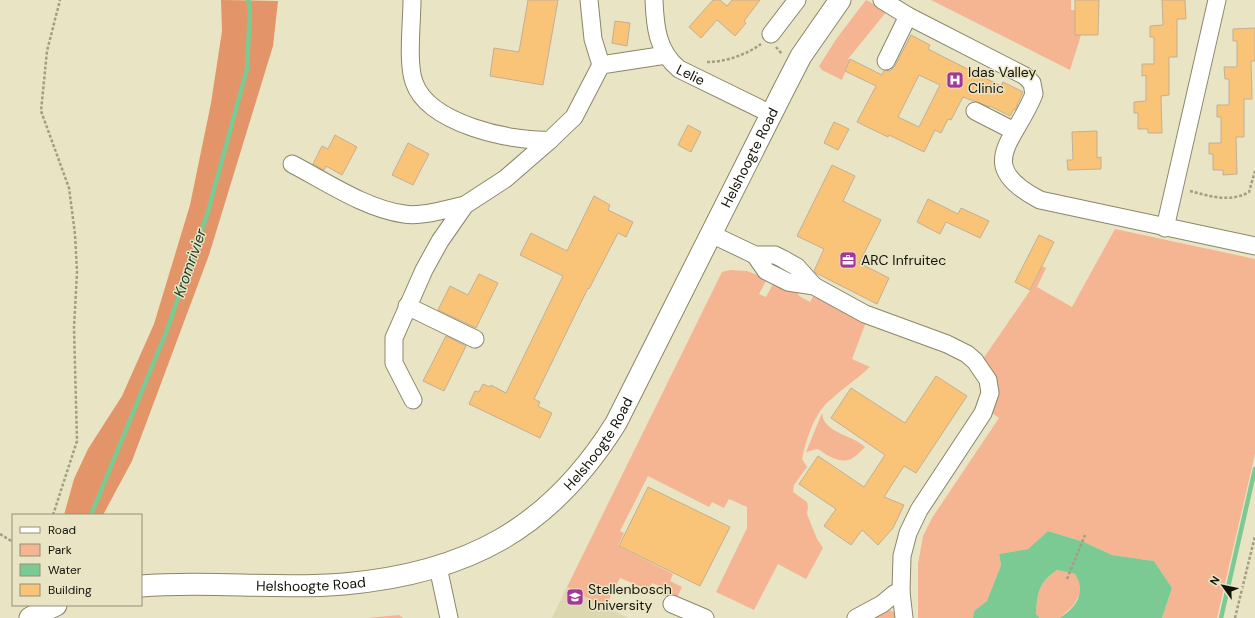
<svg xmlns="http://www.w3.org/2000/svg" width="1255" height="618" viewBox="0 0 1255 618" font-family="'DM Sans',sans-serif">
<style>
.built{fill:#ddd7b0}
.green{fill:#f5b593}
.forest{fill:#e39569}
.water{fill:#7bca93}
.lines{fill:none;stroke-linecap:round;stroke-linejoin:round}
.stream{stroke:#7bca93;stroke-width:4.5}
.building{fill:#f9c478;stroke:#c2af95;fill-rule:evenodd}
.minor-casing{stroke:#8a8669;stroke-width:19}
.major-casing{stroke:#8a8669;stroke-width:23}
.path{stroke:#a19e85;stroke-width:2.5;stroke-dasharray:3 2;stroke-linecap:butt}
.minor{stroke:#fff;stroke-width:17}
.major{stroke:#fff;stroke-width:21}
.labels{text-anchor:middle;stroke-width:3;stroke-linejoin:round;paint-order:stroke}
.poi-label{font-size:14px;fill:#141308;stroke:#e8e4c4;text-anchor:start}
.street-label{font-size:14px;fill:#141308;stroke:#e8e4c4}
.water-label{font-size:15px;font-style:italic;fill:#183a24;stroke:#e8e4c4}
</style>
<rect width="100%" height="100%" fill="#e8e4c4"/>
<!-- built -->
<path class="built" d="M567,587L628,618H552Z"/>
<!-- green -->
<path class="green" d="M866,0L887,11L848,59L850,60L842,80L822,70L819,66L837,38Z
M931,0H1071V10H1075V35H1081L1070,70Z
M1115,229L1255,259V454L1217,618H1162L1172,588L1154,561L1112,555L1084,542L1048,531L1028,549L999,554L1001,565L987,601L974,611L973,618H918V564L923,536L932,518L999,418L992,413C1004,388 999,379 983,359L1031,289L1042,266L1046,268L1037,287L1072,307Z
M730,270L747,271L767,279L759,294L766,297L774,282L797,291L799,296L810,302L814,295L866,322L852,359L870,367C857,379 842,389 829,401C814,414 806,440 802,459L807,467L794,485L793,492L807,502L808,507L807,514L817,539L823,548L806,579L778,564L754,610L716,592L747,528V507L729,499L724,508L712,502L709,507L648,476L620,531L624,533L618,546L673,574L670,581L682,587L676,600L662,595L665,588L652,583L649,590L620,578L605,607L567,587L722,272Z
M822,413C823,433 853,435 865,447C852,461 846,465 827,455C823,453 821,450 817,449L806,452Z
M1057,570L1075,574L1081,583V592L1073,606L1059,618H1040L1036,614C1037,593 1039,582 1057,570Z
M885,609L897,613V618H868Z
M399,615L403,618H364H367Z"/>
<!-- forest -->
<path class="forest" d="M221,0L278,1L273,46L209,255L132,461L103,515H64L74,479L88,449L122,396L154,324L190,205L211,103L222,31Z"/>
<!-- water -->
<path class="water" d="M1048,531L1084,542L1112,555L1154,561L1172,588L1162,618H1059C1076,608 1087,592 1075,574L1057,570C1039,582 1037,593 1036,614L1040,618H973L974,611L987,601L1001,565L999,554L1028,549Z"/>
<g class="lines">
<!-- stream -->
<path class="stream" d="M91,515L167,330L207,215L247,69L250,9L248,0
M1221,618L1255,469"/>
</g>
<!-- building -->
<path class="building" d="M528,0H558L543,85L490,76L494,48L519,52Z
M713,0H720L727,6L732,0H760L744,21L746,23L735,36L717,20L701,38L689,27Z
M1075,0H1099L1098,35H1075Z
M1162,0H1185L1186,19H1177V57H1169V95L1161,96L1162,133H1148V129H1138V113H1134V102L1146,101V75L1142,76V64H1154V37H1150V26L1163,25Z
M615,21L630,23L627,46L612,43Z
M1255,28V61H1251L1252,99H1244V137H1236L1237,174L1223,175V170H1213V154H1209V143H1221V117H1217V105H1229V79H1225L1224,67H1237V41H1233V29Z
M911,35L930,45L928,49L1001,86L1003,82L1023,92L1015,110L1014,109L1010,116L990,106V107L963,97L951,120L948,119L941,133L935,130L924,152L889,135L888,137L857,122L876,86L845,71L850,59L882,75L884,70L890,71L895,66ZM919,75L940,85L919,127L898,117Z
M834,122L849,129L838,150L824,143Z
M688,125L701,132L691,152L678,145Z
M1097,131V158L1101,157V169L1068,170L1067,160H1073L1072,132Z
M335,135L357,147L342,175L326,166L324,170L313,164L322,146L328,149Z
M408,143L429,154L413,185L392,175Z
M832,165L855,176L843,201L881,220L859,263L889,278L877,304L816,273L814,271L824,249L797,236Z
M594,196L610,205L608,210L633,222L626,237L618,233L589,289L588,288L534,399L540,402L538,406L552,413L540,438L469,404L475,391L479,392L483,384L490,387L491,385L506,393L563,276L520,255L531,233L567,251Z
M928,199L958,214L961,208L989,221L980,238L946,222L940,234L917,222Z
M1039,235L1054,242L1030,290L1015,282Z
M479,274L498,283L476,328L438,310L450,286L468,295Z
M446,336L466,346L444,391L423,381Z
M936,376L967,396L916,473L904,466L884,497L904,505L893,528L878,545L862,530L851,545L824,526L836,509L799,484L818,456L864,487L885,455L831,418L851,388L905,423Z
M648,487L730,527L700,586L619,546Z"/>
<g class="lines">
<!-- minor casing -->
<g class="minor-casing">
<g id="minor">
<path d="M412,0C412,22 407,63 414,82C428,124 512,142 550,140L574,117L601,65L666,55"/>
<path d="M589,0L593,39L601,65"/>
<path id="s1" d="M654,0C655,26 657,51 679,69L771,114"/>
<path d="M882,0L908,16L1025,76L1032,83L1034,94C1015,142 973,165 1040,200L1255,246"/>
<path d="M771,34L797,0"/>
<path d="M886,61L908,16"/>
<path d="M975,111L1014,131"/>
<path d="M292,164C325,181 366,209 404,214C423,217 446,209 465,205"/>
<path d="M1165,228L1217,0"/>
<path d="M711,234L755,255H775L783,259L797,267L814,286"/>
<path d="M755,255L766,271L788,282L814,286L865,314L947,344L967,354L975,361L988,380L990,393L983,413L919,510L908,533L902,556L901,592L904,618"/>
<path d="M407,306L475,339"/>
<path d="M413,400L394,363V338L424,270L440,241L465,205L505,179L550,140"/>
<path d="M438,567L449,618"/>
<path d="M672,604L705,618"/>
<path d="M856,618L882,604L894,594L901,592"/>
</g>
</g>
<!-- major casing -->
<g class="major-casing">
<g id="major">
<path id="s2" d="M141,586C208,580 276,590 344,584C467,573 550,529 616,423L783,91L801,56L840,0"/>
<path d="M30,618L56,605"/>
</g>
</g>
<!-- path -->
<path class="path" d="M776,47L782,54
M707,62C725,62 746,55 761,44
M1190,191C1209,196 1230,203 1249,192L1255,171
M53,515L77,441L74,328L77,272L75,234L69,188L41,111L47,51L60,0
M0,534L13,542
M1067,579L1085,535
M1235,618L1255,536"/>
<!-- minor -->
<use href="#minor" class="minor"/>
<!-- major -->
<use href="#major" class="major"/>
</g>
<!-- icons -->
<defs>
<g id="hospital-square" transform="scale(0.9)"><rect x="-9" y="-9" width="18" height="18" rx="4" fill="#a33899" stroke="#e8e4c4"/><path d="M-5-5h3v3.5h4V-5h3V5h-3V1.5h-4V5h-3Z" fill="#fff"/></g>
<g id="office-square" transform="scale(0.9)"><rect x="-9" y="-9" width="18" height="18" rx="4" fill="#a33899" stroke="#e8e4c4"/><path d="M-6-3h4V-5.5h4V-3h4V5H-6ZM-1-4.5V-3h2v-1.5ZM-6 0V1H6V0Z" fill="#fff"/></g>
<g id="university-square" transform="scale(0.9)"><rect x="-9" y="-9" width="18" height="18" rx="4" fill="#a33899" stroke="#e8e4c4"/><path d="M0-5L7-2L0 1L-7-2ZM-4 1L0 2.5L4 1V4Q0 6-4 4Z" fill="#fff"/></g>
</defs>
<g fill-rule="evenodd">
<use href="#hospital-square" x="955" y="80"/>
<use href="#office-square" x="848" y="260"/>
<use href="#university-square" x="575" y="597"/>
</g>
<g class="labels">
<!-- poi labels -->
<g class="poi-label">
<text x="968" y="77">Idas Valley<tspan x="968" dy="16">Clinic</tspan></text>
<text x="861" y="265">ARC Infruitec</text>
<text x="588" y="594">Stellenbosch<tspan x="588" dy="16">University</tspan></text>
</g>
<!-- street labels -->
<g class="street-label">
<text dy="5" stroke="none"><textPath href="#s1" startOffset="89">Lelie</textPath></text>
<text dy="5" stroke="none"><textPath href="#s2" startOffset="830">Helshoogte Road</textPath></text>
<text dy="5" stroke="none"><textPath href="#s2" startOffset="506">Helshoogte Road</textPath></text>
<text dy="5" stroke="none"><textPath href="#s2" startOffset="170">Helshoogte Road</textPath></text>
</g>
<!-- water labels -->
<g class="water-label">
<text transform="translate(190 263) rotate(-71)" y="5">Kromrivier</text>
</g>
</g>
<!-- legend -->
<rect x="12" y="514" width="130" height="92" fill="#e8e4c4" stroke="#939079"/>
<rect x="20" y="527" width="20" height="6" fill="#ffffff" stroke="#939079"/>
<text x="48" y="534" font-size="12" fill="#141308">Road</text>
<rect x="20" y="544" width="20" height="12" fill="#f5b593" stroke="#939079"/>
<text x="48" y="554" font-size="12" fill="#141308">Park</text>
<rect x="20" y="564" width="20" height="12" fill="#7bca93" stroke="#939079"/>
<text x="48" y="574" font-size="12" fill="#141308">Water</text>
<rect x="20" y="584" width="20" height="12" fill="#f9c478" stroke="#939079"/>
<text x="48" y="594" font-size="12" fill="#141308">Building</text>
<!-- north arrow -->
<g transform="translate(1223 586) rotate(303)" stroke="#e8e4c4" stroke-width="3" paint-order="stroke">
<path d="M0-3L7 15L0 10L-7 15Z" fill="#141308"/>
<text y="-6" font-size="11" font-weight="bold" text-anchor="middle" fill="#141308">N</text>
</g>
</svg>
